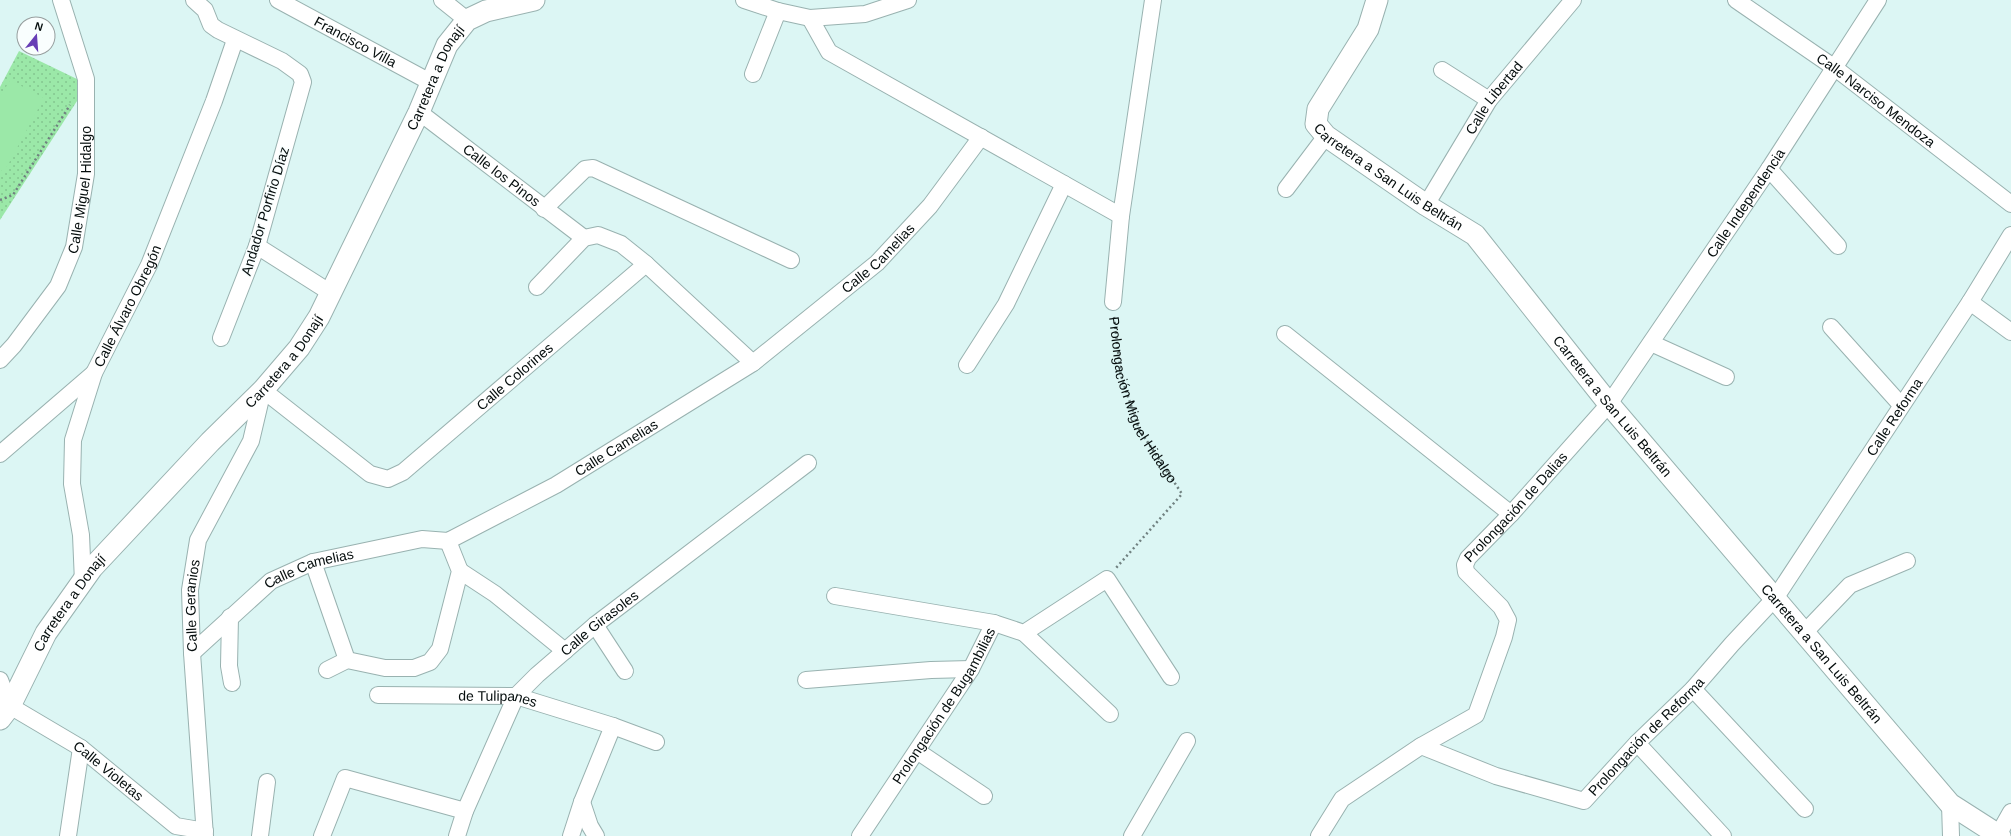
<svg xmlns="http://www.w3.org/2000/svg" width="2011" height="836" viewBox="0 0 2011 836" font-family="Helvetica,sans-serif">
<style>
.park{fill:url(#park-dots)}
.garden{fill:#9be8a8}
.lines{fill:none;stroke-linecap:round;stroke-linejoin:round}
.minor-casing{stroke:#99b2b0;stroke-width:18}
.major-casing{stroke:#99b2b0;stroke-width:23}
.path{stroke:#708180;stroke-width:2.5;stroke-dasharray:2 3;stroke-linecap:butt}
.minor{stroke:#fff;stroke-width:16}
.major{stroke:#fff;stroke-width:21}
.labels{text-anchor:middle;stroke-width:3;stroke-linejoin:round;paint-order:stroke}
.street-label{font-size:14px;fill:#050d0d;stroke:#f9fefe}
</style>
<defs>
<pattern id="park-dots" width="8" height="8" patternUnits="userSpaceOnUse"><rect width="8" height="8" fill="#9be8a8"/><path d="M2 2h.1M6 6h.1" fill="none" stroke="#84c68f" stroke-width="1.8" stroke-linecap="round"/></pattern>
</defs>
<rect width="100%" height="100%" fill="#dcf6f4"/>
<!-- park -->
<path class="park" d="M19,51L79,80L77,101L0,220V87Z"/>
<!-- garden -->
<path class="garden" d="M10,80L44,98L4,172L0,170V97Z"/>
<g class="lines">
<!-- minor casing -->
<g class="minor-casing">
<g id="minor">
<path d="M194,0L205,10L211,25L218,30L282,61L300,74L303,82L257,246L221,338"/>
<path id="s2" d="M278,0L432,83"/>
<path d="M442,0L467,20"/>
<path d="M744,0L778,11L810,18L865,14L908,0"/>
<path id="s3" d="M1736,0L1835,68L2011,204"/>
<path d="M810,18L829,52L1121,216"/>
<path d="M1442,70L1489,100"/>
<path d="M753,74L778,11"/>
<path id="s4" d="M419,112L584,238"/>
<path d="M1769,169L1838,246"/>
<path d="M1286,189L1326,136"/>
<path id="s5" d="M1426,205L1489,100L1573,0"/>
<path d="M544,209L585,169L593,168L791,260"/>
<path d="M257,246L331,293"/>
<path d="M537,287L584,238L598,235L621,244L646,264"/>
<path d="M1113,302L1121,216L1153,0"/>
<path d="M1970,302L2011,332"/>
<path d="M1831,327L1901,405"/>
<path d="M1285,334L1511,514"/>
<path d="M1651,343L1726,377"/>
<path id="s6" d="M0,360L14,345L58,286L74,247L86,174V79L61,0"/>
<path d="M967,365L1006,304L1064,184"/>
<path d="M0,454L94,373"/>
<path d="M313,562L347,660"/>
<path d="M460,571L495,594L565,651"/>
<path id="s7" d="M83,582L81,535L72,484L73,440L94,373L149,265L214,101L235,40"/>
<path d="M835,596L994,623"/>
<path d="M230,617L229,666L232,683"/>
<path d="M595,625L625,671"/>
<path d="M1805,632L1850,585L1907,561"/>
<path d="M1024,633L1110,714"/>
<path id="s8" d="M192,653L271,581L313,562L422,539L448,541L556,485L753,363L877,263L930,206L981,137"/>
<path d="M327,670L347,660L385,668H414L430,662L440,649L460,571L448,541"/>
<path id="s9" d="M0,680L10,706L81,748L176,826L205,831"/>
<path d="M806,680L931,670L971,669"/>
<path d="M1693,689L1805,809"/>
<path id="s10" d="M378,695L516,696L613,726L656,742"/>
<path d="M1637,743L1723,836"/>
<path id="s11" d="M1421,746L1496,776L1584,801L1637,743L1693,689L1732,644L1776,597L1970,302L2011,235"/>
<path d="M917,751L984,796"/>
<path d="M582,802L590,826L596,836"/>
<path d="M1950,804L1951,836"/>
<path d="M1998,835L2011,812"/>
<path d="M68,836L81,748"/>
<path id="s12" d="M205,836L192,653L190,590L198,540L251,441L263,390L370,474L388,479L403,472L646,264L753,363"/>
<path d="M260,836L267,782"/>
<path d="M322,836L345,778L465,811"/>
<path id="s13" d="M457,836L465,811L516,696L537,675L595,625L808,463"/>
<path d="M571,836L582,802L613,726"/>
<path id="s14" d="M860,836L971,669L994,623L1024,633L1107,579L1171,677"/>
<path d="M1132,836L1187,741"/>
<path id="s15" d="M1319,836L1342,799L1421,746L1476,715L1504,637L1508,620L1501,607L1466,572L1465,565L1468,558L1511,514L1609,404L1769,169L1878,0"/>
</g>
</g>
<!-- major casing -->
<g class="major-casing">
<g id="major">
<path id="s16" d="M1377,0L1368,29L1318,109L1316,124L1326,136L1426,205L1475,235L1609,404L1950,804L2000,836"/>
<path id="s17" d="M0,719L10,706L46,633L92,568L210,442L263,390L299,348L319,317L419,112L447,45L467,20L486,11L534,0"/>
</g>
</g>
<!-- path -->
<g class="path">
<path d="M0,200L13,195L70,105"/>
<path id="s1" d="M1114,317L1121,376L1139,429L1182,494L1116,568"/>
</g>
<!-- minor -->
<use href="#minor" class="minor"/>
<!-- major -->
<use href="#major" class="major"/>
</g>
<g class="labels">
<!-- street labels -->
<g class="street-label">
<text dy="5" stroke="none"><textPath href="#s2" startOffset="88">Francisco Villa</textPath></text>
<text dy="5" stroke="none"><textPath href="#s17" startOffset="783">Carretera a Donají</textPath></text>
<text dy="5" stroke="none"><textPath href="#s5" startOffset="127">Calle Libertad</textPath></text>
<text dy="5" stroke="none"><textPath href="#s3" startOffset="172">Calle Narciso Mendoza</textPath></text>
<text dy="5" stroke="none"><textPath href="#s16" startOffset="230">Carretera a San Luis Beltrán</textPath></text>
<text dy="5" stroke="none"><textPath href="#s4" startOffset="104">Calle los Pinos</textPath></text>
<text dy="5" stroke="none"><textPath href="#s6" startOffset="194">Calle Miguel Hidalgo</textPath></text>
<text dy="5" stroke="none"><textPath href="#s15" startOffset="833">Calle Independencia</textPath></text>
<text transform="translate(265 211) rotate(-73)" y="5">Andador Porfirio Díaz</text>
<text dy="5" stroke="none"><textPath href="#s8" startOffset="807">Calle Camelias</textPath></text>
<text dy="5" stroke="none"><textPath href="#s7" startOffset="288">Calle Álvaro Obregón</textPath></text>
<text dy="5" stroke="none"><textPath href="#s17" startOffset="460">Carretera a Donají</textPath></text>
<text dy="5" stroke="none"><textPath href="#s12" startOffset="780">Calle Colorines</textPath></text>
<text dy="5" stroke="none"><textPath href="#s1" startOffset="89">Prolongación Miguel Hidalgo</textPath></text>
<text dy="5" stroke="none"><textPath href="#s16" startOffset="554">Carretera a San Luis Beltrán</textPath></text>
<text dy="5" stroke="none"><textPath href="#s11" startOffset="668">Calle Reforma</textPath></text>
<text dy="5" stroke="none"><textPath href="#s8" startOffset="483">Calle Camelias</textPath></text>
<text dy="5" stroke="none"><textPath href="#s15" startOffset="451">Prolongación de Dalias</textPath></text>
<text dy="5" stroke="none"><textPath href="#s8" startOffset="147">Calle Camelias</textPath></text>
<text dy="5" stroke="none"><textPath href="#s17" startOffset="136">Carretera a Donají</textPath></text>
<text dy="5" stroke="none"><textPath href="#s12" startOffset="231">Calle Geranios</textPath></text>
<text dy="5" stroke="none"><textPath href="#s13" startOffset="263">Calle Girasoles</textPath></text>
<text dy="5" stroke="none"><textPath href="#s16" startOffset="878">Carretera a San Luis Beltrán</textPath></text>
<text dy="5" stroke="none"><textPath href="#s10" startOffset="120">de Tulipanes</textPath></text>
<text dy="5" stroke="none"><textPath href="#s14" startOffset="155">Prolongación de Bugambilias</textPath></text>
<text dy="5" stroke="none"><textPath href="#s11" startOffset="262">Prolongación de Reforma</textPath></text>
<text dy="5" stroke="none"><textPath href="#s9" startOffset="146">Calle Violetas</textPath></text>
</g>
</g>
<!-- north arrow -->
<g transform="translate(36 36) rotate(17)"><circle r="19" fill="#f9fefe" stroke="#979e9e"/>
<path d="M0-3L7 15L0 10L-7 15Z" fill="#673eb6"/>
<text y="-6" font-size="11" font-weight="bold" text-anchor="middle" fill="#050d0d">N</text>
</g>
</svg>
